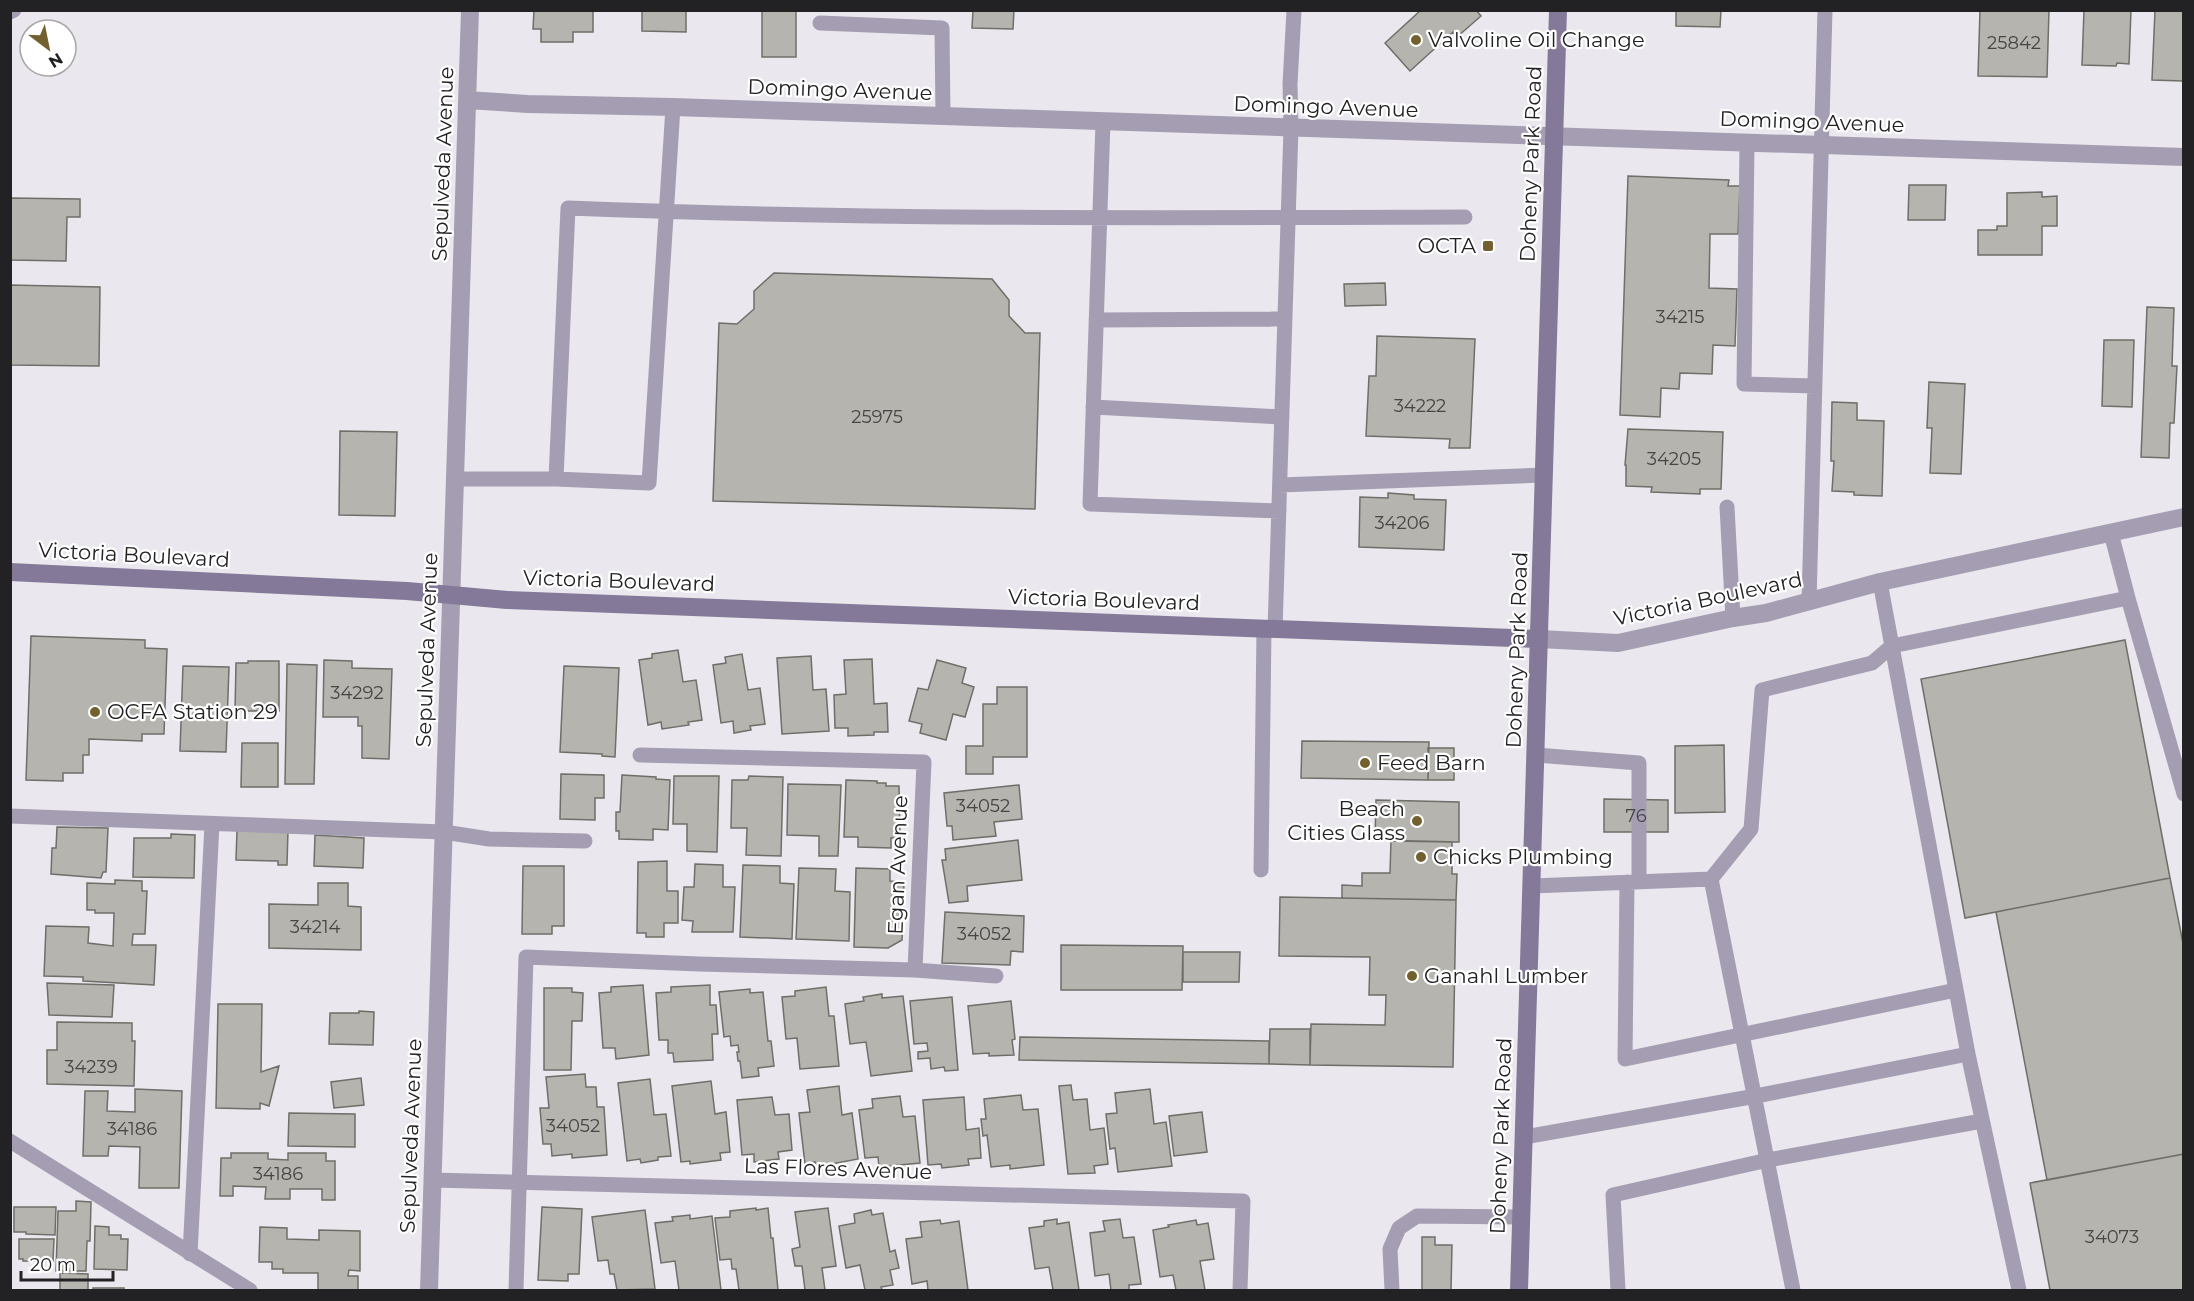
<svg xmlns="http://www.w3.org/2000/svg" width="2194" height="1301" viewBox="0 0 2194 1301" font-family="Montserrat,sans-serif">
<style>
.building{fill:#b6b4ae;stroke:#6f6e68;stroke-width:1.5}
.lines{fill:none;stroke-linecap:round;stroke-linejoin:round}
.lane{stroke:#a59eb3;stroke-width:15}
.street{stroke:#a59eb3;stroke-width:18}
.secondary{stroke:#847998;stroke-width:18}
.poi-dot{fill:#72602f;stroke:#fff;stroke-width:2}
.labels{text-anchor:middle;stroke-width:4.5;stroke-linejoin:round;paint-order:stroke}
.number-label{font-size:18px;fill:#474646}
.poi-label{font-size:21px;fill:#222123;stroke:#fff;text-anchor:start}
.street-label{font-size:21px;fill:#222123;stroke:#fff}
</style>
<rect width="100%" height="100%" fill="#eae8ee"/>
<!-- building -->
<path class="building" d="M534,10H593V32H573V42H541V29H533Z
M642,10H686V32L642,31Z
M762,10H796V57H762Z
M973,10H1014L1013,29L972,28Z
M1421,10H1476L1481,16L1457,37L1453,32L1410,71L1385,43Z
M1676,10H1721L1720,27L1676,26Z
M1980,10H2049L2047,77L1978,76Z
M2084,10H2131L2129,64L2117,63L2116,66L2082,65Z
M2155,10H2184L2183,81L2152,80Z
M1628,176L1729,180L1728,186H1740L1738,234H1710L1709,288L1737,289L1735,346L1713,345L1712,374L1680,373L1679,389L1661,388L1660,417L1620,415Z
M1909,185H1946L1945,220H1908Z
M2042,192V197L2057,196V226H2042V255H1978V230H1997V226H2007V193Z
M10,198L80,199V217H67L66,261L10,260Z
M774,273L992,279L1009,300V316L1025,333H1040L1035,509L713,501L719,323L737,324L754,309V291Z
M1385,283L1386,305L1345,306L1344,284Z
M10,285L100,287L99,366L10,365Z
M2147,307L2174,308L2172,366H2177L2174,423H2170L2169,458L2141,457Z
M1377,336L1475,339L1470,448H1449L1450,439L1366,436L1369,376H1376Z
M2104,340H2134L2132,407L2102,406Z
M1929,382L1965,384L1961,474L1930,473L1932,428H1927Z
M1832,402L1857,403V420L1884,421L1882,496L1854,495V492L1832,491L1834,461H1831V452Z
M1628,429L1723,432L1721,489H1700V494L1651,492L1652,487L1626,486V465H1625Z
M340,431L397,432L395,516L339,515Z
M1388,493L1414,495V499L1446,500L1444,550L1359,547L1360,497L1388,498Z
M31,636L145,640V648L167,649L164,734H142V741L89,739V755H83V773H63V781L26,780Z
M2125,640L2170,878L1965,918L1921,679Z
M678,650L683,682L696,680L702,720L688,722L689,725L662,729L661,722L648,725L639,660L652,658V654Z
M742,654L748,690L760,688L765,724L750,726L751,730L734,733L733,721L721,723L713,665L726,663L725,657Z
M811,656L813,690L826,689L829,731L782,734L777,658Z
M872,659L874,704L887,703L888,732H874V735L848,736V728H835L834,695L846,694L844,660Z
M324,660L352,661V668L392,669L389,759L362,758V726H358V717H323Z
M937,660L966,668L962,683L974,687L965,717L953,714L946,740L920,733L922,724L909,721L918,688L928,690Z
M248,661H279V711H235L236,663H248Z
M287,664L317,665L314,784H285Z
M183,666L229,667L226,752L180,751Z
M564,666L619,668L615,757L602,756V754L560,752Z
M997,687H1027V757H993V774H966V746H983V704H997Z
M1302,741L1429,742L1428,780L1301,778Z
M242,743H278V787H241Z
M1724,745L1725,812L1675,813V746Z
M1428,748H1454V780H1428Z
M561,774L604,775V798H595V820L560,819Z
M622,775L656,777V779L670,780L668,830L653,829V840L619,839V831H616V812H620Z
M674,776H719L717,852L687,851V824H673Z
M749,776L783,777L781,856L746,855L747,828H731L732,780H748Z
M846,780L877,781V783H886V786H899L900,838H891V848L858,847V837H844Z
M788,784L841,785L838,856H819V836L787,835Z
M1019,785L1022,819L994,822L996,836L953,840L952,826H947L944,793Z
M1604,799L1668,800V832H1604Z
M1376,800L1459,802V842L1375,840Z
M57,827L108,828L106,872H103L101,878L51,874L52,848H56Z
M237,830L288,831L287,865H278V861L236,860Z
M171,834L195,835L194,878L133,877L134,838H171Z
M315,835L364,838L363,868L314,866Z
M1018,840L1022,880L967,886L968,901L949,903L942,860H946L945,849Z
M1391,841L1452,842V874H1457L1456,900L1342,898V885L1362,886V873H1390Z
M667,861V891H678V923H664V937H646V933H637L638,862Z
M695,864L723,865V887H735L733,932H692L693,921L682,920L684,887H694Z
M743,865L780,866V883L794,884L792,939L740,937Z
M523,866H564V926H552V934H522Z
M799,868L836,869L835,891L850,892L849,941L796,939Z
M856,868L890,869V881L904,882L902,940L888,948L854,947Z
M2170,878L2184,948V1154L2047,1180L1996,912Z
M115,880L142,881V891H147L145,934H133L132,945H156L154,985L83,981V977L44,976L46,926L89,927L88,943L113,946L114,913H95V910H87V883L115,884Z
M318,883H348V906L361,907V950L269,948V904L318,905Z
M1280,897L1456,900L1453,1067L1310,1065L1311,1024L1385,1025L1386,995H1369L1370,957L1279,956Z
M945,912L1024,916L1023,952L1011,951L1010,965L942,963Z
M1061,945L1183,946L1182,990H1061Z
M1183,952H1240L1239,982H1183Z
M47,983L114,985L112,1017L49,1015Z
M643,985L649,1055L616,1059L615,1048H603L599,993L611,992V987Z
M710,985V1005H716L718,1034H712L713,1060L674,1062L673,1053H668V1040H659L656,993L671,992V987Z
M826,987L829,1016H834L839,1066L800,1069L797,1038L786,1039L782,997L795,996V991Z
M544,988H572V992L583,993L582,1021H572L571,1070H544Z
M750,989V993L763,992L768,1041H771L774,1066L758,1068L759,1076L742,1078L740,1061H738L737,1052H739L738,1045L731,1046L730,1036L724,1037L719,992Z
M882,994V998L903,996L912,1071L871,1076L866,1042L850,1044L845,1004L864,1001L863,997Z
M952,997L958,1070L945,1071L944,1067L931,1069L930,1058L918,1059V1052L928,1051L927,1043L914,1044L910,1001Z
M1011,1001L1015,1039L1012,1040L1014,1055L989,1056V1053L973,1054L968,1006Z
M218,1004H262L261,1072L279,1066L269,1106L260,1103V1109L216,1108Z
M359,1011L374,1012L373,1045L329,1044L330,1013H359Z
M57,1022L132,1023V1041H135L134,1086L47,1084V1050H57Z
M1270,1029H1310V1065L1269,1064Z
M1020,1037L1269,1041V1064L1019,1060Z
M585,1074L586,1087H596L597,1107H604L607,1155L572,1158V1154L552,1156L551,1144H543L540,1108H549L546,1077Z
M361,1078L364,1105L334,1108L331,1082Z
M650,1079L654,1115L666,1114L671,1156L658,1157V1160L641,1163L640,1159L627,1161L618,1083Z
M711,1081L715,1114L726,1112L730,1152L720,1153L721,1160L690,1164V1161L681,1162L672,1086Z
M1071,1085L1073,1100L1087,1099L1090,1130L1104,1128L1108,1164L1094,1166L1095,1173L1068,1174L1059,1086Z
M839,1086L842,1115L852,1113L858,1159L816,1167L815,1162L805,1164L799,1113L810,1112L807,1090Z
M135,1089L182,1091L179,1188H139L140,1147L109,1146L108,1156H83L85,1091H108L107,1111L135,1112Z
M1150,1089L1154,1124L1166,1122L1172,1166L1118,1172L1115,1148L1110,1149L1106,1114L1117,1113L1115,1093Z
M1021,1095L1023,1110L1038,1109L1044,1165L1010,1169V1165L991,1167L987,1135L983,1136L981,1119H986L984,1099Z
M900,1096L903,1117L915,1116L920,1163L879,1167L878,1157L865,1158L859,1110L873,1108L872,1099Z
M772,1097L775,1115L789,1114L792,1150L778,1152L779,1159L754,1162V1154L742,1155L737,1100Z
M964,1097L966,1130L979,1128L981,1158L968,1159L969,1165L942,1168L941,1164L928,1165L923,1100Z
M1202,1112L1207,1152L1174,1156L1169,1116Z
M289,1113L355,1114V1147L288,1146Z
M231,1153H268V1159L288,1160V1153H326V1161H335V1200H322V1189H290V1199H265L266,1187L233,1186V1196H220L221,1158H231Z
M2184,1154V1290H2050L2030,1183Z
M76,1201L91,1202L90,1241H87L86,1271H56L58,1211H76Z
M14,1207H56L55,1235L26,1234V1232H14Z
M542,1207L582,1209L579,1274H568V1281L538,1280Z
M756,1208V1210L768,1208L771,1238H773L778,1290H739L736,1269H732L731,1259L720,1260L715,1218L730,1217V1211Z
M828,1208L836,1266L822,1268L825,1290H805L802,1266H795L792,1249L800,1247L795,1212Z
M645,1210L655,1289L617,1290L614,1274H610L608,1260L598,1261L592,1217Z
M871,1210L872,1215L883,1213L890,1252L895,1250L899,1268L890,1270L893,1285L881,1287L882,1290H865L860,1265L846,1268L839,1226L855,1223L854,1214Z
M690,1215V1219L712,1216L721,1290H679L675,1261L661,1263L655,1223L673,1221L672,1217Z
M1057,1219V1224L1069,1222L1079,1290H1053L1049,1267L1035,1269L1029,1228L1044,1226V1221Z
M1120,1219L1123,1238L1134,1237L1141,1284L1129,1285V1290H1111L1109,1274L1095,1276L1090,1233L1105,1231L1103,1221Z
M940,1220L941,1224L959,1221L968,1290H928L927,1281L912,1284L906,1239L922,1237L920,1222Z
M1196,1220L1197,1225L1208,1223L1214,1259L1200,1261L1205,1290H1176L1173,1275L1160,1277L1153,1230L1169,1227L1168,1225Z
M95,1226L109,1227V1235H121V1239H128L127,1270L94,1269Z
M260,1227L287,1228V1239L319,1240V1230L360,1231V1271L349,1270L348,1276H358V1290H318V1273H283V1269H272V1262H259Z
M1422,1237H1435V1245H1452L1451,1290H1422Z
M19,1239H54L53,1261H23V1259H19Z
M60,1273L88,1274V1290H60Z
M93,1288H124V1290H93Z"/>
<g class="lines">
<!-- lane -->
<path class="lane" d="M10,12L14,10
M820,23L942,28L943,117
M1103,122L1090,504L1279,511
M1747,143L1744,384L1814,386
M1096,320L1285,319
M1093,407L1282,417
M455,479H556L649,483L673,107
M556,479L568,208C867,220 1166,218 1465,217
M1280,485L1544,475
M1727,507L1733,618
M2111,533L2128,598
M1809,602L1825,10
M1275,630L1291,128L1290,84L1294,10
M640,755L924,762L915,970
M1536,755L1639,763V881
M10,816L444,832L489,839L585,841
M1261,870L1264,629
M1627,882L1625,1059L1956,990
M1532,886L1711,879
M1968,1054L2019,1290
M1524,1137L1756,1096L1968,1054L1880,582
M10,1141L250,1290
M432,1180L1243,1201L1240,1290
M190,1254L212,824
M516,1290L526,957L699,964L915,970L996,976
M1392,1290L1390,1249L1399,1228L1417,1216L1521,1217
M1618,1290L1613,1195L1768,1160L1982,1121
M1793,1290L1711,879L1751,829L1762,690L1872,663L1892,646L2128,598L2184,794"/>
<!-- street -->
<path class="street" d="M467,100L528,104L673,107L2184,157
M1539,639L1618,643L1733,618L1766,613L1880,582L2184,517
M429,1290L470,10"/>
<!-- secondary -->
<path class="secondary" d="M10,572L407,591L507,600L1539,639
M1519,1290L1558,10"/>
</g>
<!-- markers -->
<g class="poi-dot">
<circle cx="1416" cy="40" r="6"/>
<rect x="1482" y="240" width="12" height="12" rx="3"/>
<circle cx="95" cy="712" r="6"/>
<circle cx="1365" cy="763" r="6"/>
<circle cx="1417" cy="821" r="6"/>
<circle cx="1421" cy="857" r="6"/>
<circle cx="1412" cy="976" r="6"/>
</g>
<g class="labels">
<!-- number labels -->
<g class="number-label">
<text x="2014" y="49">25842</text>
<text x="1680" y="323">34215</text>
<text x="1420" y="412">34222</text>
<text x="877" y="423">25975</text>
<text x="1674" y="465">34205</text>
<text x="1402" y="529">34206</text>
<text x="357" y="699">34292</text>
<text x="983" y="812">34052</text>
<text x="1636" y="822">76</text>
<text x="315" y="933">34214</text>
<text x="984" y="940">34052</text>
<text x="91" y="1073">34239</text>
<text x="573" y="1132">34052</text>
<text x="132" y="1135">34186</text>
<text x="278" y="1180">34186</text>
<text x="2112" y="1243">34073</text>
</g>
<!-- poi labels -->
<g class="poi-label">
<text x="1428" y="47">Valvoline Oil Change</text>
<text x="1476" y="253" text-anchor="end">OCTA</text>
<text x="107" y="719">OCFA Station 29</text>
<text x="1377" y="770">Feed Barn</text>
<text x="1405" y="816" text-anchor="end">Beach<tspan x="1405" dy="24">Cities Glass</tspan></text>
<text x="1433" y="864">Chicks Plumbing</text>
<text x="1424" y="983">Ganahl Lumber</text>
</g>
<!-- street labels -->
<g class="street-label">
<text transform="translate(840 90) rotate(2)" y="7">Domingo Avenue</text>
<text transform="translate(1326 107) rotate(2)" y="7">Domingo Avenue</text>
<text transform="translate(1812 122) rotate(2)" y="7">Domingo Avenue</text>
<text transform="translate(443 164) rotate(-88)" y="7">Sepulveda Avenue</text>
<text transform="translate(1531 164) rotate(-88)" y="7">Doheny Park Road</text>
<text transform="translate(134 555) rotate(3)" y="7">Victoria Boulevard</text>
<text transform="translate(619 581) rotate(2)" y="7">Victoria Boulevard</text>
<text transform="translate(1708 599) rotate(-12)" y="7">Victoria Boulevard</text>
<text transform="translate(1104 600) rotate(2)" y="7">Victoria Boulevard</text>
<text transform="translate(427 650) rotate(-88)" y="7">Sepulveda Avenue</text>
<text transform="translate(1517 650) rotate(-88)" y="7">Doheny Park Road</text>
<text transform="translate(898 865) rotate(-88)" y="7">Egan Avenue</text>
<text transform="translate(411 1136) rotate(-88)" y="7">Sepulveda Avenue</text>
<text transform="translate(1501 1136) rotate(-88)" y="7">Doheny Park Road</text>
<text transform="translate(838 1169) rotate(2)" y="7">Las Flores Avenue</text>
</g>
</g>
<!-- border -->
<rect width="2194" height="1301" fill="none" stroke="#222123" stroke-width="24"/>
<!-- north arrow -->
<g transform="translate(48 48) rotate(148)"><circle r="28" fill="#ffffff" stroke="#a7a6a7" stroke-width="1.5"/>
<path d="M0-4.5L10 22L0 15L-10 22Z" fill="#72602f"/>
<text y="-9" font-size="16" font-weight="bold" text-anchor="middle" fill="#222123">N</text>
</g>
<!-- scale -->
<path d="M21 1271v9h92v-9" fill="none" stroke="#222123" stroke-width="3"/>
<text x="30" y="1271" font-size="18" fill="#222123" stroke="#ffffff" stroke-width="4.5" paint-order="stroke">20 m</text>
</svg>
